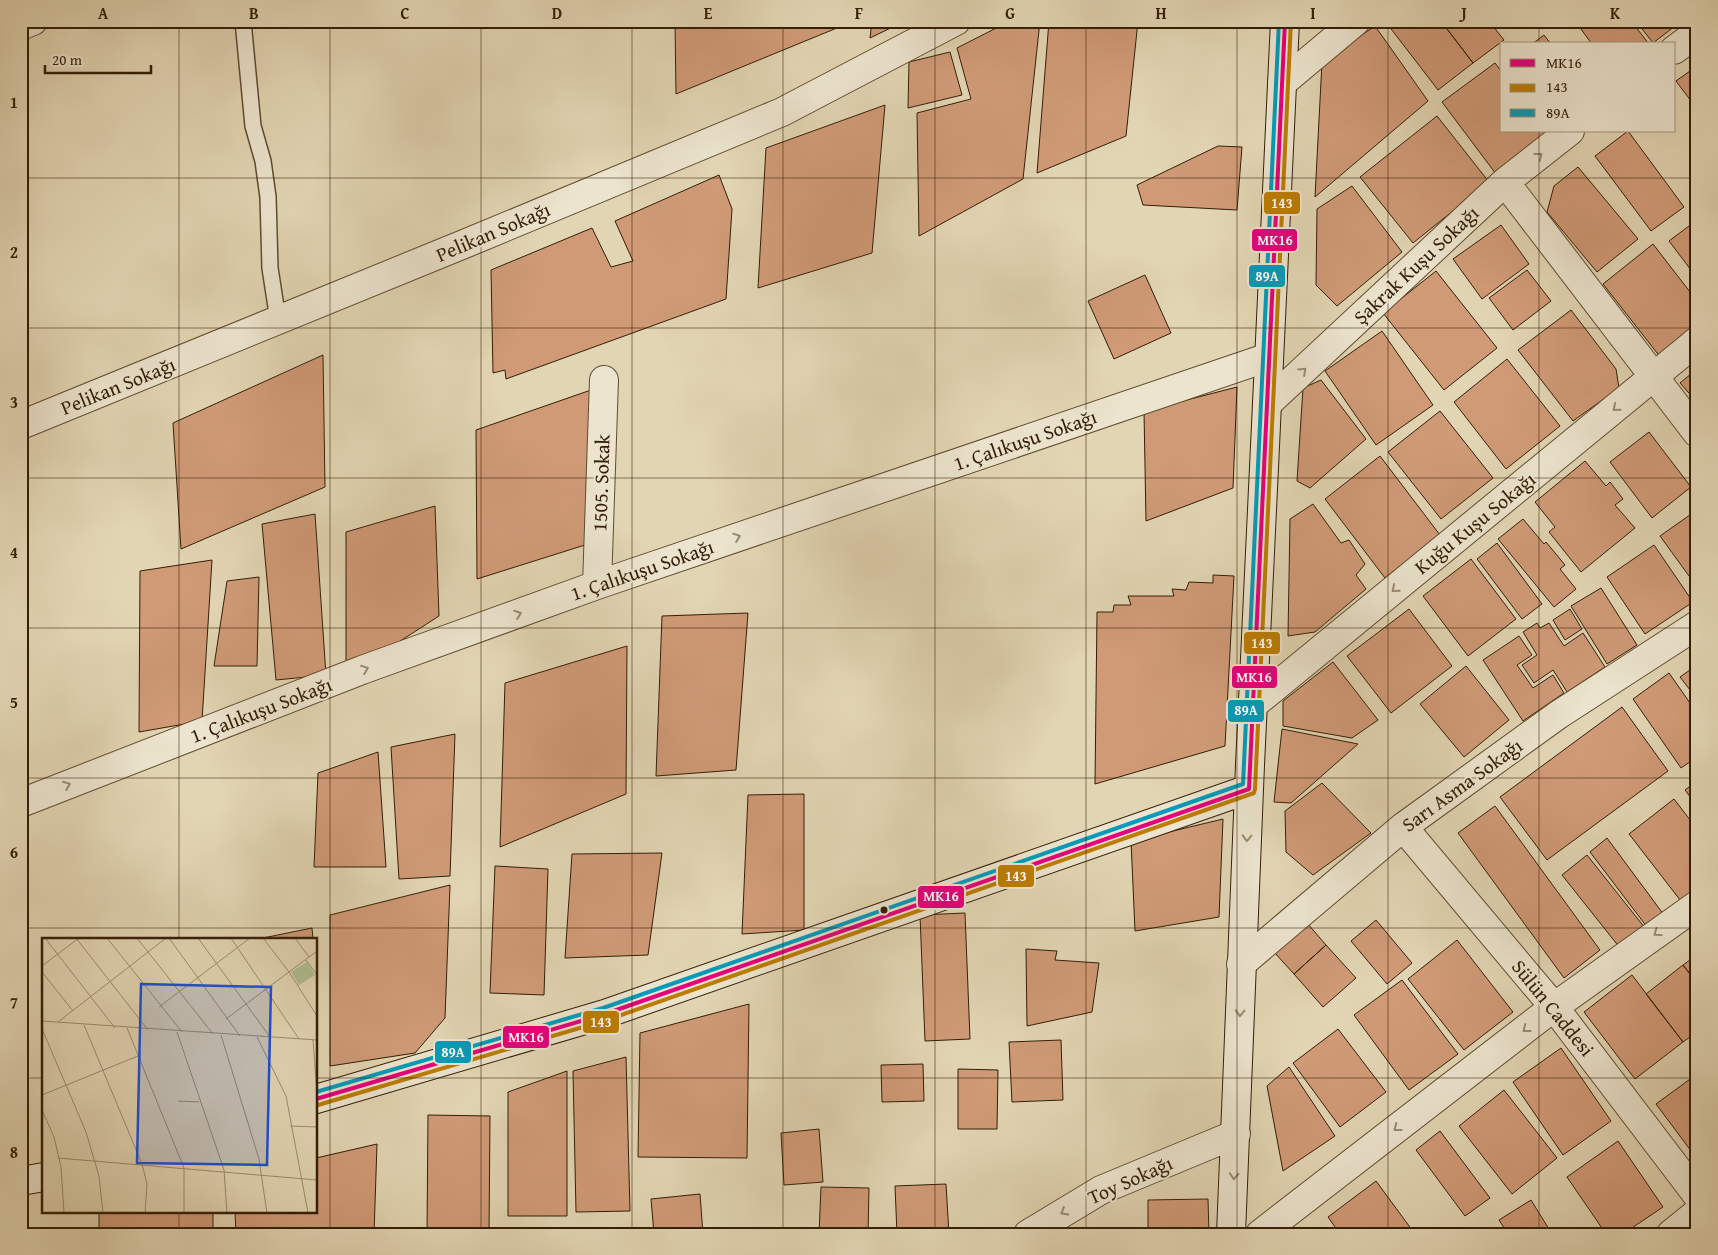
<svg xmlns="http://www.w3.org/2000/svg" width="1718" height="1255" viewBox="0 0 1718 1255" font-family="'Gentium Book Plus',serif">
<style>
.building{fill:#d09a77;stroke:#331e05}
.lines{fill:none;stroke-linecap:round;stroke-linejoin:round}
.lane-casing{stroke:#5f4c30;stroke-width:18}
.street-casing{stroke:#5f4c30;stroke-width:30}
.secondary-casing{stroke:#331e05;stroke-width:30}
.lane{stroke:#ece4ce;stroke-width:15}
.street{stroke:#ece4ce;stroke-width:28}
.secondary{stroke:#ece4ce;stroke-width:28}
.bus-1-casing{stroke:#ece4ce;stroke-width:8}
.bus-2-casing{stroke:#ece4ce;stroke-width:8}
.bus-3-casing{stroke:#ece4ce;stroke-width:8}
.bus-1{stroke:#e5007d;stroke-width:4}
.bus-2{stroke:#bc7d02;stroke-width:4}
.bus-3{stroke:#059bba;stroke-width:4}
.oneway{stroke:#998b74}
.grid{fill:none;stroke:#331e05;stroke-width:1;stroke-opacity:0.55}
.bus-dot{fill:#331e05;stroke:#ece4ce;stroke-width:2}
.labels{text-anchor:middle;stroke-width:4;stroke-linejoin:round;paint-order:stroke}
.street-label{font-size:20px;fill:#331e05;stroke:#ece4ce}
.inset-road{fill:none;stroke:#9c8c6d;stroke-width:1}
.view{fill:#1d4ed8;fill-opacity:0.15;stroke:#1d4ed8;stroke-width:2.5}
.inset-edge{fill:none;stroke:#331e05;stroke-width:2.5}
.line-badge{stroke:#ece4ce;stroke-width:2}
.badge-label{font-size:14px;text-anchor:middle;font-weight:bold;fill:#fff}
.neatline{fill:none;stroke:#331e05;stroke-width:2}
.grid-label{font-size:16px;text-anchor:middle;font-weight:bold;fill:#331e05}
</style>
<rect width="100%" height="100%" fill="#e2d5b3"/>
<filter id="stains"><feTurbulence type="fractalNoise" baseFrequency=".004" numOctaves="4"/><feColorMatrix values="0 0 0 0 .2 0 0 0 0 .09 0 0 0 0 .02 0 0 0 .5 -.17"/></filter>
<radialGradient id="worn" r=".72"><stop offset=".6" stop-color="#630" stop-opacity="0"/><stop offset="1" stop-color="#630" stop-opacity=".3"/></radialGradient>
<!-- building -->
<path class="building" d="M675,21H854L676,94Z
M872,21H905L870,38Z
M1010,21H1040L1023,179L919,236L917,113L971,99L957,48Z
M1049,21H1138L1126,136L1037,173Z
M1385,21H1441L1473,63L1438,90Z
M1441,21H1489L1504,40L1473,63Z
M1506,21H1522L1512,29Z
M1575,21H1631L1649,44H1592Z
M1636,21H1677L1679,23L1653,43Z
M1375,26L1428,101L1315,197L1322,62Z
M1544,35L1551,44H1532Z
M950,52L962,95L908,108L909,62Z
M1495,63L1502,72V131H1546L1549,134L1496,174L1442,102Z
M1697,66V109L1676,81Z
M885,105L872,253L758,288L766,148Z
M1437,116L1489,182L1413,243L1360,177Z
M1628,131L1684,207L1651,231L1595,156Z
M1218,146L1242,147L1237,210L1143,205L1137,185Z
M1578,167L1638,239L1597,272L1547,212L1554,186Z
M719,175L732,209L726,299L506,379L505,370L493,373L491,270L592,228L611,267L633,261L615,221Z
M1352,186L1402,252L1337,306L1316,285L1317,209Z
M1697,220V278L1669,241Z
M1501,225L1529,264L1482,299L1453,259Z
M1653,244L1697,301V329L1661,358L1603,284Z
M1527,270L1551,301L1513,330L1489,298Z
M1436,271L1497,348L1444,390L1383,313Z
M1145,275L1171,333L1114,359L1088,301Z
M1571,310L1616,369L1619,388L1573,421L1518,350Z
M1382,331L1433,405L1376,445L1325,371Z
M323,355L325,487L181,549L173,423Z
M1507,359L1560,426L1506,469L1454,402Z
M1697,369V402L1680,383Z
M1321,380L1366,439L1310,488L1297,481L1303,388Z
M1237,387L1233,488L1146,521L1144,411Z
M591,390L585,545L477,579L476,430Z
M1440,411L1493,478L1441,519L1388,452Z
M1649,432L1691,487L1652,518L1610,462Z
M1380,456L1440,535L1385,578L1325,499Z
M1585,461L1606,486L1610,482L1623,499L1615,505L1635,528L1581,572L1549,532L1555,527L1535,502Z
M1313,504L1341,543L1349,540L1365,564L1356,575L1366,589L1315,632L1288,636L1290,519Z
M435,506L439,616L346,676V532Z
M1697,510V587L1660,536Z
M315,514L326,675L276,680L262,524Z
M1523,519L1544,544L1546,542L1565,565L1560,569L1576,589L1554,607L1498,539Z
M1497,543L1542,604L1522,619L1477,559Z
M1654,545L1693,602L1645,634L1607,577Z
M1471,559L1516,619L1468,656L1423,596Z
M212,560L202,721L139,732L140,571Z
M1213,575L1234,576L1225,746L1095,784L1097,612H1113L1114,605H1131L1128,596H1174L1172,589L1186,590L1189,582L1213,583Z
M259,577L257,666H214L227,581Z
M1601,588L1637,645L1607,664L1571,606Z
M1409,609L1452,666L1391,713L1347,656Z
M1570,609L1582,629L1565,640L1553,620Z
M748,613L736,770L656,776L662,616Z
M1537,623L1540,628L1549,623L1564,646L1583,633L1605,667L1567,692L1553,670L1534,683L1522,665L1537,655L1523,632Z
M1519,636L1532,655L1517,665L1533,688L1553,675L1564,693L1523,721L1483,660Z
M627,646L626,794L500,847L505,683Z
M1333,662L1378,720L1352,738L1283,726V701Z
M1697,665V699L1680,677Z
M1466,666L1509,720L1464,757L1420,704Z
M1669,673L1697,713V757L1681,768L1633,699Z
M1622,707L1668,771L1547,860L1500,797Z
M1282,729L1358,744L1291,803L1274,802Z
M455,734L450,876L399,879L391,747Z
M378,752L386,867H314L318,773Z
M1697,781V806L1685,790Z
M1322,783L1371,833L1313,875L1286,852L1285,811Z
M804,794V930L742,934L748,795Z
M1674,799L1697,829V895L1684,905L1629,834Z
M1495,806L1600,950L1564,978L1458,833Z
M1223,819L1219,917L1135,931L1131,841Z
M1607,838L1664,915L1647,927L1590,852Z
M662,853L648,955L565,958L572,854Z
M1587,855L1645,928L1620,948L1562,875Z
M495,866L548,869L544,995L490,993Z
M450,885L445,1018L415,1053L330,1066V915Z
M965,913L970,1039L925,1041L920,915Z
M1376,920L1412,963L1387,984L1351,941Z
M1307,923L1326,945L1294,974L1274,952Z
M312,928L313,939H258Z
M1457,940L1513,1012L1464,1050L1408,979Z
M1326,945L1356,978L1323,1007L1294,974Z
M1026,949L1057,951L1055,960L1099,963L1092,1012L1027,1026Z
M1697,955V983L1683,965Z
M1683,965L1697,983V1032L1683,1042L1646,994Z
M1632,975L1683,1042L1635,1079L1584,1012Z
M1402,980L1458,1054L1409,1090L1354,1015Z
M749,1004L747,1158L638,1157L640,1033Z
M1338,1029L1386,1092L1340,1127L1293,1063Z
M1061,1040L1063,1100L1012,1102L1009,1042Z
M1561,1048L1611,1121L1563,1155L1513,1082Z
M626,1057L630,1211L576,1212L573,1071Z
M923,1064L924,1101L882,1102L881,1065Z
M1289,1067L1335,1136L1283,1171L1267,1086Z
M958,1069L998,1070L997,1129H958Z
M567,1071V1216H508V1092Z
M1697,1074V1159L1656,1104Z
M1504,1090L1557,1158L1512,1194L1459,1126Z
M428,1115L490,1116L489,1234H427Z
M819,1129L823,1182L784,1185L781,1133Z
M1440,1131L1490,1198L1465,1216L1416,1150Z
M1618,1141L1663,1207L1623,1234H1606L1567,1177Z
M377,1144L374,1234H236L235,1211H316V1158Z
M1376,1181L1415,1234H1340L1328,1217Z
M946,1184L949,1234H897L895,1186Z
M821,1187L869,1188L868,1234H819Z
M700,1194L703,1234H654L651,1199Z
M1208,1199L1209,1234H1148V1200Z
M1531,1200L1552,1234H1508L1499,1220Z
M99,1211H213V1234H99Z"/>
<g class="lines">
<!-- lane casing -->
<g class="lane-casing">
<path id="lane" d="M243,21L253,126L263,161L268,197L270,268L278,320"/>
</g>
<!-- street casing -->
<g class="street-casing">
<path id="street" d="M21,26L33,21
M1674,50L1697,33
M1282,83L1356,21
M1505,182L1697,433
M1267,404L1505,182L1570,131
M21,425L469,242L782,112L956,21
M597,585L604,380
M1253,705L1697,341
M21,803L362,670L597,585L1269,357
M1403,827L1554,1007L1697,1195
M1241,964L1403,827L1558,715L1697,625
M1028,1234L1101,1190L1236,1134
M1260,1234L1554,1007L1697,905
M1671,1234L1697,1213"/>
</g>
<!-- secondary casing -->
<g class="secondary-casing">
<path id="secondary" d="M316,1099L605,1014L1249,789
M21,1181L44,1177
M1231,1234L1250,765L1285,21"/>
</g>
<!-- lane -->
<use href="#lane" class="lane"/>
<!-- street -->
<use href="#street" class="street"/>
<!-- secondary -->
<use href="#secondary" class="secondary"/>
<!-- bus-1 casing -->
<g class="bus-1-casing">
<path id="bus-1" d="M316,1099L605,1014L1249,789L1285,21"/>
</g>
<!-- bus-2 casing -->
<g class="bus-2-casing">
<path id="bus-2" d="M318,1105L607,1020L1254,793L1255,789L1291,21"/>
</g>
<!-- bus-3 casing -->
<g class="bus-3-casing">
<path id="bus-3" d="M316,1092L603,1008L1243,784L1279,21"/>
</g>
<!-- bus-1 -->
<use href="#bus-1" class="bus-1"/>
<!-- bus-2 -->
<use href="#bus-2" class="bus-2"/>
<!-- bus-3 -->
<use href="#bus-3" class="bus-3"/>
</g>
<!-- one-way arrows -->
<defs><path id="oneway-chevron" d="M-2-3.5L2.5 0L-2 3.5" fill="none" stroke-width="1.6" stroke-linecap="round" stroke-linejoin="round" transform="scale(1.25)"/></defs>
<g class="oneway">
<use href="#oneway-chevron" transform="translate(1539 156) rotate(-38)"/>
<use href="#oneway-chevron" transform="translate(1303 371) rotate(-43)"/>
<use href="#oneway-chevron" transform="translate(1616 408) rotate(141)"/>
<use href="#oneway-chevron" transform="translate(737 537) rotate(-19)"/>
<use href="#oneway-chevron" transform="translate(1395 589) rotate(141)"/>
<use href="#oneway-chevron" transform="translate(518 614) rotate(-20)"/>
<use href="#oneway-chevron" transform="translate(365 669) rotate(-21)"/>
<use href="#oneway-chevron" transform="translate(67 785) rotate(-21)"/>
<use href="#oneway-chevron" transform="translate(1247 838) rotate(92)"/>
<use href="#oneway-chevron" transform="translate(1657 933) rotate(144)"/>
<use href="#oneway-chevron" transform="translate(1240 1013) rotate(92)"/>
<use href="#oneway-chevron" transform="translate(1526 1029) rotate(142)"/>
<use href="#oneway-chevron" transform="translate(1397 1128) rotate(142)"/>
<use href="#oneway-chevron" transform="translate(1234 1176) rotate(93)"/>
<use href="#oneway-chevron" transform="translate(1064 1212) rotate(149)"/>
</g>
<!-- grid -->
<path class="grid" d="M179,21V939M330,21V1234M481,21V1234M632,21V1234M783,21V1234M935,21V1234M1086,21V1234M1237,21V1234M1388,21V1234M1539,21V44M1539,131V1234M21,178H1697M21,328H1697M21,478H1697M21,628H1697M21,778H1697M21,928H1697M21,1078H44M316,1078H1697M179,1211V1234"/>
<!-- markers -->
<circle class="bus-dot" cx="884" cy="910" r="4.5"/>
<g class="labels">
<!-- street labels -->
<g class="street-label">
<text transform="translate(493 232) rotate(-23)" y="7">Pelikan Sokağı</text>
<text transform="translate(1416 265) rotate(-43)" y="7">Şakrak Kuşu Sokağı</text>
<text transform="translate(118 386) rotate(-22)" y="7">Pelikan Sokağı</text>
<text transform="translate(1025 440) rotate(-19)" y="7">1. Çalıkuşu Sokağı</text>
<text transform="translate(601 483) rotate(-88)" y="7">1505. Sokak</text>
<text transform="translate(1475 523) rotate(-39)" y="7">Kuğu Kuşu Sokağı</text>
<text transform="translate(642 570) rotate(-19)" y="7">1. Çalıkuşu Sokağı</text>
<text transform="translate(261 710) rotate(-21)" y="7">1. Çalıkuşu Sokağı</text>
<text transform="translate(1462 785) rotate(-36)" y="7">Sarı Asma Sokağı</text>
<text transform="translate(1553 1008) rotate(51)" y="7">Sülün Caddesi</text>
<text transform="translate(1130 1180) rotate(-24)" y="7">Toy Sokağı</text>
</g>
</g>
<!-- overview -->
<g transform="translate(42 938)">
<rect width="275" height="275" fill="#e2d5b3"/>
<path d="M265,24L273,37L257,47L249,34Z" fill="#aebe91"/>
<path class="inset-road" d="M3,0L73,90M34,0L106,92M65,0L140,94M95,0L171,96M127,0L198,98M156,0L228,99M189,0L257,101M221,0L247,34L275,78M253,0L267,19M264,22L275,37M0,28L37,0M0,34L31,73M117,69L208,0M184,81L275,13M0,83L275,102M16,84L124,0M42,87L100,226L105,246L103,275M85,90L142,230V275M0,91L44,194L57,238L61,275M135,94L182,232L185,275M179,97L217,221L225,275M215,99L244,158L266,275M271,102L275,155M0,157L96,118M136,163L157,164M0,172L12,199L19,229L22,275M248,188L275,189M16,220L275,242"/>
<path class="view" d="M99,46L229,49L225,227L95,225Z"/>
<rect width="275" height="275" class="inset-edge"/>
</g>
<g class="line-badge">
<rect x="1263" y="191" width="38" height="24" rx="5" fill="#bc7d02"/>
<rect x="1251" y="228" width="47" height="24" rx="5" fill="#e5007d"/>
<rect x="1248" y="264" width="38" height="24" rx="5" fill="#059bba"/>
<rect x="1243" y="631" width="38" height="24" rx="5" fill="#bc7d02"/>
<rect x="1231" y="665" width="47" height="24" rx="5" fill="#e5007d"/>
<rect x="1227" y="699" width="38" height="24" rx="5" fill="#059bba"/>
<rect x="997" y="864" width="38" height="24" rx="5" fill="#bc7d02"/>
<rect x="917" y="885" width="48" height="24" rx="5" fill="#e5007d"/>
<rect x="582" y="1010" width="38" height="24" rx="5" fill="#bc7d02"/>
<rect x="502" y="1025" width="48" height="24" rx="5" fill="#e5007d"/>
<rect x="434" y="1040" width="38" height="24" rx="5" fill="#059bba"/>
</g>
<g class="badge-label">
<text x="1282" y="208">143</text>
<text x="1275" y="245">MK16</text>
<text x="1267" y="281">89A</text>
<text x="1262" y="648">143</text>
<text x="1254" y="682">MK16</text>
<text x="1246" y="715">89A</text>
<text x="1016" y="881">143</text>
<text x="941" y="901">MK16</text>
<text x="601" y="1027">143</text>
<text x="526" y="1042">MK16</text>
<text x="453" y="1057">89A</text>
</g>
<!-- margin -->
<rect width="1718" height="1255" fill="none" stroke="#e2d5b3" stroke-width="55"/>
<!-- legend -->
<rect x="1500" y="42" width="175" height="90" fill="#ece4ce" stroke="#a2957e"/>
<rect x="1510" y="59" width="25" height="8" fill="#e5007d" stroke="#a2957e"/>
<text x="1546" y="68" font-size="15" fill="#331e05">MK16</text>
<rect x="1510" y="84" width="25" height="8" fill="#bc7d02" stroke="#a2957e"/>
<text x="1546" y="92" font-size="15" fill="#331e05">143</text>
<rect x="1510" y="109" width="25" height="8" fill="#059bba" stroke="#a2957e"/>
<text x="1546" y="118" font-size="15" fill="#331e05">89A</text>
<!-- scale -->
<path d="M45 65v8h106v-8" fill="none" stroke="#331e05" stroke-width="2.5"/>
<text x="52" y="65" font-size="15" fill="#331e05" stroke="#ece4ce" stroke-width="4" paint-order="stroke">20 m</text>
<rect x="28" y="28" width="1662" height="1200" class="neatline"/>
<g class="grid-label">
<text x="103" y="19">A</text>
<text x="254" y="19">B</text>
<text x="405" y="19">C</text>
<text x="557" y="19">D</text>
<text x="708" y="19">E</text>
<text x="859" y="19">F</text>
<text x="1010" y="19">G</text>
<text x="1161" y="19">H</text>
<text x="1313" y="19">I</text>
<text x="1464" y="19">J</text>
<text x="1615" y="19">K</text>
<text x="14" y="108">1</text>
<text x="14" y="258">2</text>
<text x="14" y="408">3</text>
<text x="14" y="558">4</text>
<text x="14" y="708">5</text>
<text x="14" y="858">6</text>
<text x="14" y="1008">7</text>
<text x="14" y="1158">8</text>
</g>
<rect width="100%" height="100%" filter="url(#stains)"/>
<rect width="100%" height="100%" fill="url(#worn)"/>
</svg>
